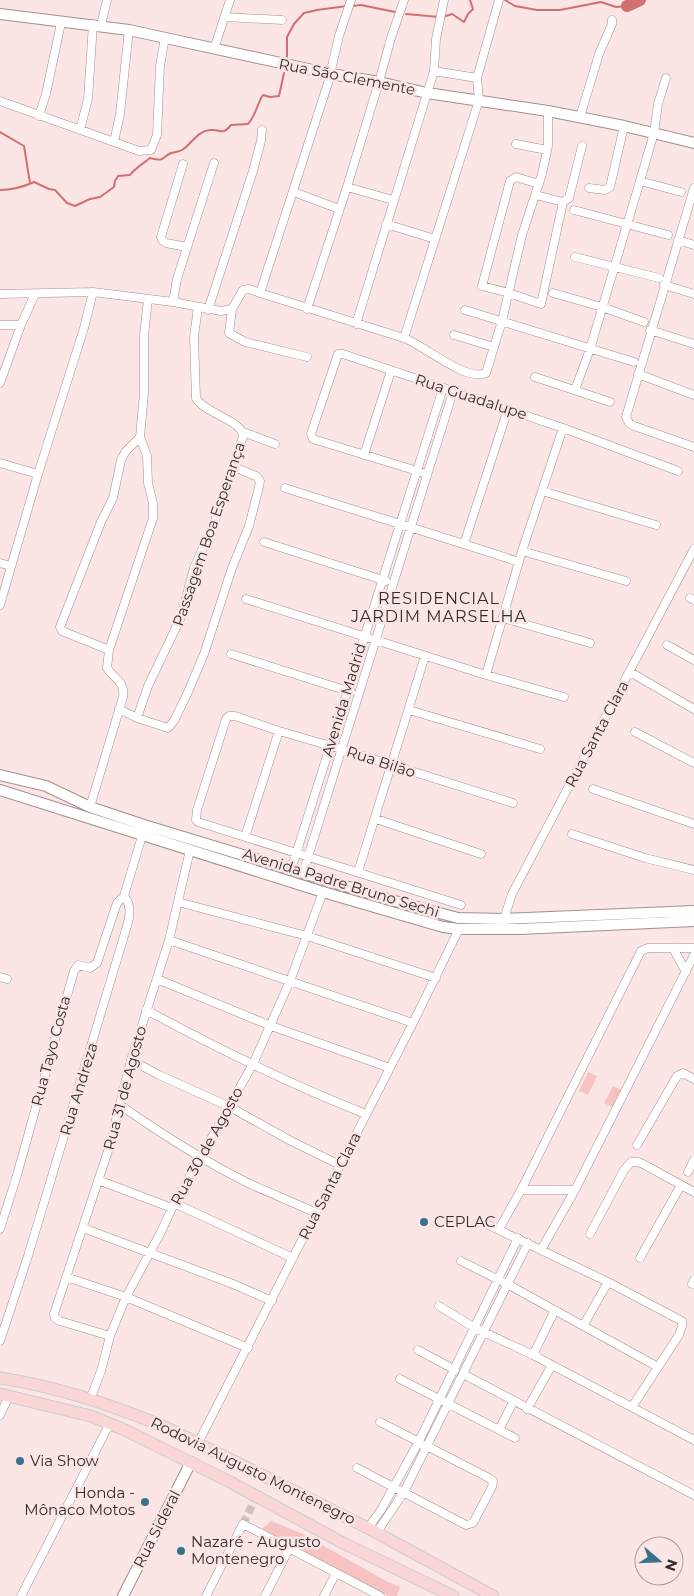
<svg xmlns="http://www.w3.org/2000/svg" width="694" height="1596" viewBox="0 0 694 1596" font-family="Montserrat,sans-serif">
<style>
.green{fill:#f6c3c2}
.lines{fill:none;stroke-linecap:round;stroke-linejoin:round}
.stream{stroke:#d16f72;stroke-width:2}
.river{stroke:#d16f72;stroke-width:12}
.minor-tunnel{stroke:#d3c1c0;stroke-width:8;stroke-dasharray:8 4;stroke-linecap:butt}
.minor-casing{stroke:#a28f8f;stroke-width:9}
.secondary-casing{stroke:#a28f8f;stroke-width:12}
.primary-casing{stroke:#cecccc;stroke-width:13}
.minor{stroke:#fff;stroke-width:8}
.secondary{stroke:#fff;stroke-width:10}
.primary{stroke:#fad6d6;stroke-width:11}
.poi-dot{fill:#38718a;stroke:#fbe6e5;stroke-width:2}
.labels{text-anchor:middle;stroke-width:5;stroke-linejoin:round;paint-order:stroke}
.street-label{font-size:15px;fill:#332c2c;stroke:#fbe6e5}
.poi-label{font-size:15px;fill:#332c2c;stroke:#fbe6e5;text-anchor:start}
.neighbourhood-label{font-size:16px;letter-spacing:1px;fill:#332c2c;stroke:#fbe6e5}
</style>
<rect width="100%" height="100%" fill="#fbe6e5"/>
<!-- green -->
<path class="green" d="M588,1072L597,1076L588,1095L579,1091Z
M613,1086L621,1090L612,1107L604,1103Z
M271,1521L301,1533L386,1581L400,1587L397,1596H388L262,1529Z"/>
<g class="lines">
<!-- stream -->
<path class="stream" d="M505,0L515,6L537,10H560L601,2L616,7L627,6
M352,6L361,5L395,12
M406,14L439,17
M443,17L452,14L464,22L468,14L473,9L470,0
M287,59V37L294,24L304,13L317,10L347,6
M0,132L24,146L30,183
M0,190C11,190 23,187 34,182L49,189L55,190L67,203L75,206L90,199L100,197L114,187L115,181L118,176L130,175C134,169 144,163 150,158C166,162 160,158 171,153C174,152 179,152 182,150C192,144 197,131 210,130C221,129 222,136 231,125L248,124C256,115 257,104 263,95L270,97L279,96L284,73"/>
<!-- river -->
<path class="river" d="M627,6L640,0"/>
<!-- minor-tunnel -->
<path class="minor-tunnel" d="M243,1524L256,1497"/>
<!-- minor casing -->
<g class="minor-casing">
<path id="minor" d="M225,17L282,20
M101,25L107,0
M214,49L230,0
M434,71L477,78
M0,101L139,151L151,150L157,135L160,66L165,37
M39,116L46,94L61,23
M580,117L599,54L612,24V20
M80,130L88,99L93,24
M114,142L120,114L129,30
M516,144L547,150
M183,164L161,237L162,240L166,243L187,247
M640,181L681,192
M539,184L516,177L510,181L482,286L509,293L541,304L563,202L569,198L582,146
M347,187L393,200
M589,188L605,190L610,187L624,126
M694,188L626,417L629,423L634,426L694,447
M294,192L339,209
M536,195L563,202
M574,210L668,235
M386,224L435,239
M678,240L694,245
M575,257L659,278
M664,285L694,294
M260,293L328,83L339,36L351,0
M553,293L602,307L644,322
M0,294L93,292L173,302L221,311L232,309
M173,302L177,279L214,163
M307,309L347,187L379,82L391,38L404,0
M208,310L253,171L261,141L262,130
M465,310L634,362
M356,324L434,71L436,39L444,0
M0,325H21
M650,330L694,344
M454,335L494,347
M404,338L479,100L477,78L499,0
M307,357L245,342L229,333L232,309L243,290L249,289L260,293L404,338C424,345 465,382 486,373L502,321L522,235L542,174L548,146V111
M638,374L694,395
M535,377L610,402
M0,383L21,325L35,294
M575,390L590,349L640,181L654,133L658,104L666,78
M243,432L275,444
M364,455L391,371
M0,463L38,474
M427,474L313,439L311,434L338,354H343L563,428L678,471
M285,488C363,513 441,536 519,562
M542,491L656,525
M264,542L386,581
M464,544L508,409
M522,551L626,581
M0,563L11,566
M690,598L694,600
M246,599L486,675L564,697
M0,605L38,474L84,328L93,292
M503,618L590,643
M667,645L694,660
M109,650L62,631L60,627L101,522L113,498L121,460L126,451L140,437L144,393V335L148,299
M231,654L351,692
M630,672L694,709
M486,675L522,551L563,428
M119,709L137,718L168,728L174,721L188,692L204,654L232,568L249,526L259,487L260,481L256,476L234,467
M409,710L540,749
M137,718L148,686L181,617L194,568L215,521L234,467L243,436C242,420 205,414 196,398L194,337L198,307
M635,732L694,763
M593,789L694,824
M90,807L123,697C125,681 115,680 107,668L109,650L153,518V503L148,483L147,456L140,437
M376,819L481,854
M572,834L645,858L694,870
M245,837L279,731
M291,870L443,388
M358,872L425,656
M303,873L453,392
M124,896L142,836
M178,902L307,936L436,978
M461,905L198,822L196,820L197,810L226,719L229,716H235L279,731L341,749L513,803
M504,919L512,894L694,549
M169,940L413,1023
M673,948L686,972
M0,977L7,979
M157,979L271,1026L390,1068
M146,1010C217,1048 291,1085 366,1114
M131,1060L159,1075L230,1107L291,1141L340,1165
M120,1105C160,1133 202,1160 246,1182C269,1193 293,1202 316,1213
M637,1145L677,1076L683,1073L694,1079
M688,1172L694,1160
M98,1180L172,1208
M521,1190H575
M174,1203L293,1258
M480,1221L608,1282L682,1321V1326L679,1335L632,1407
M83,1228L233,1284L272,1301
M0,1229L17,1175L74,971L78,965L90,968L97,963L117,903L124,896
M499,1229L521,1190L641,951L648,948H694
M590,1234L624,1170L631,1162H638L643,1164L694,1192
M541,1250L575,1190L694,955
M640,1258L681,1185
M461,1261L507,1284L658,1367
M66,1277L126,1297L248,1348
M692,1284L694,1280
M439,1306L475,1328L533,1355L694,1440
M583,1326L608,1282
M110,1336L60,1321L55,1318L54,1314L109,1148L131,1060L169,940L190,850
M0,1341L28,1256L124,936C128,923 134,908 124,896
M418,1350L455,1370
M533,1355L555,1310
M463,1374L694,1495
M400,1379L515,1438
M90,1400L101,1371L110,1336L126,1297L161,1232L172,1208L253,1064L290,981L323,892
M527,1409L552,1365
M0,1415L9,1396
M499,1430L513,1402
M198,1443L413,1023L459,929
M357,1468L466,1525L473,1523L492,1487L493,1481L489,1478L380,1422
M368,1528L381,1510L418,1443L518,1238
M377,1532L404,1492L528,1243
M21,1596L110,1423
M206,1596L243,1524L380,1596
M265,1596L289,1549
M324,1596L336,1573"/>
</g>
<!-- secondary casing -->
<g class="secondary-casing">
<path id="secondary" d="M0,14L129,30L331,74L379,82L427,93L548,111L624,126L694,143
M0,775L46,786L90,807L144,825L395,901L458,918L504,919L694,911
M0,790L323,892L443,927L459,929H520L694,921
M123,1596L191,1462"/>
</g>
<!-- primary casing -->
<g class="primary-casing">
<path id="primary" d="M0,1378C58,1387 113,1405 167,1428L368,1528L493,1596
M0,1394L91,1416L125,1430L230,1482L343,1543L453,1596"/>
</g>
<!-- minor -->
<use href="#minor" class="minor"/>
<!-- secondary -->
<use href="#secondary" class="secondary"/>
<!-- primary -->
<use href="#primary" class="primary"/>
</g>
<!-- markers -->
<g class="poi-dot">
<circle cx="424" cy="1222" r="5"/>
<circle cx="20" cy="1461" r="5"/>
<circle cx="145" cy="1502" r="5"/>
<circle cx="181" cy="1551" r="5"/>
</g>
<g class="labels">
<!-- street labels -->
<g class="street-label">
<text transform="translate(347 77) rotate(11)" y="5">Rua São Clemente</text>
<text transform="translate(471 397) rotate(18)" y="5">Rua Guadalupe</text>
<text transform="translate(209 534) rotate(-71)" y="5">Passagem Boa Esperança</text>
<text transform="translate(344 700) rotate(-73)" y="5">Avenida Madrid</text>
<text transform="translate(597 734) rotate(-62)" y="5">Rua Santa Clara</text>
<text transform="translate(381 762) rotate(18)" y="5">Rua Bilão</text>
<text transform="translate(341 883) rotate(17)" y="5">Avenida Padre Bruno Sechi</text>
<text transform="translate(51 1051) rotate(-75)" y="5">Rua Tayo Costa</text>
<text transform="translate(125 1088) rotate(-75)" y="5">Rua 31 de Agosto</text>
<text transform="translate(79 1089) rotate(-73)" y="5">Rua Andreza</text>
<text transform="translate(207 1146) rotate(-61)" y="5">Rua 30 de Agosto</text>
<text transform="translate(330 1186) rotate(-63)" y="5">Rua Santa Clara</text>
<text transform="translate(253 1471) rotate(26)" y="5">Rodovia Augusto Montenegro</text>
<text transform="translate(157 1529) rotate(-63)" y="5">Rua Sideral</text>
</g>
<!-- poi labels -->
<g class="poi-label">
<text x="434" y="1227">CEPLAC</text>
<text x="30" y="1466">Via Show</text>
<text x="135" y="1498" text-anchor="end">Honda -<tspan x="135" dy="17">Mônaco Motos</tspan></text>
<text x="191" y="1547">Nazaré - Augusto<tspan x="191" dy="17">Montenegro</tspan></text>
</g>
<!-- neighbourhood labels -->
<g class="neighbourhood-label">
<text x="439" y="604">RESIDENCIAL<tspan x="439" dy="18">JARDIM MARSELHA</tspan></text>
</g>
</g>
<!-- north arrow -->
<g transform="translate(659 1561) rotate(109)"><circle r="24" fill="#fbe6e5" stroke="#ab9c9b"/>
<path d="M0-4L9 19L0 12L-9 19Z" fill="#38718a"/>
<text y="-8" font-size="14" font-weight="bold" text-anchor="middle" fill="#332c2c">N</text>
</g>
</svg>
